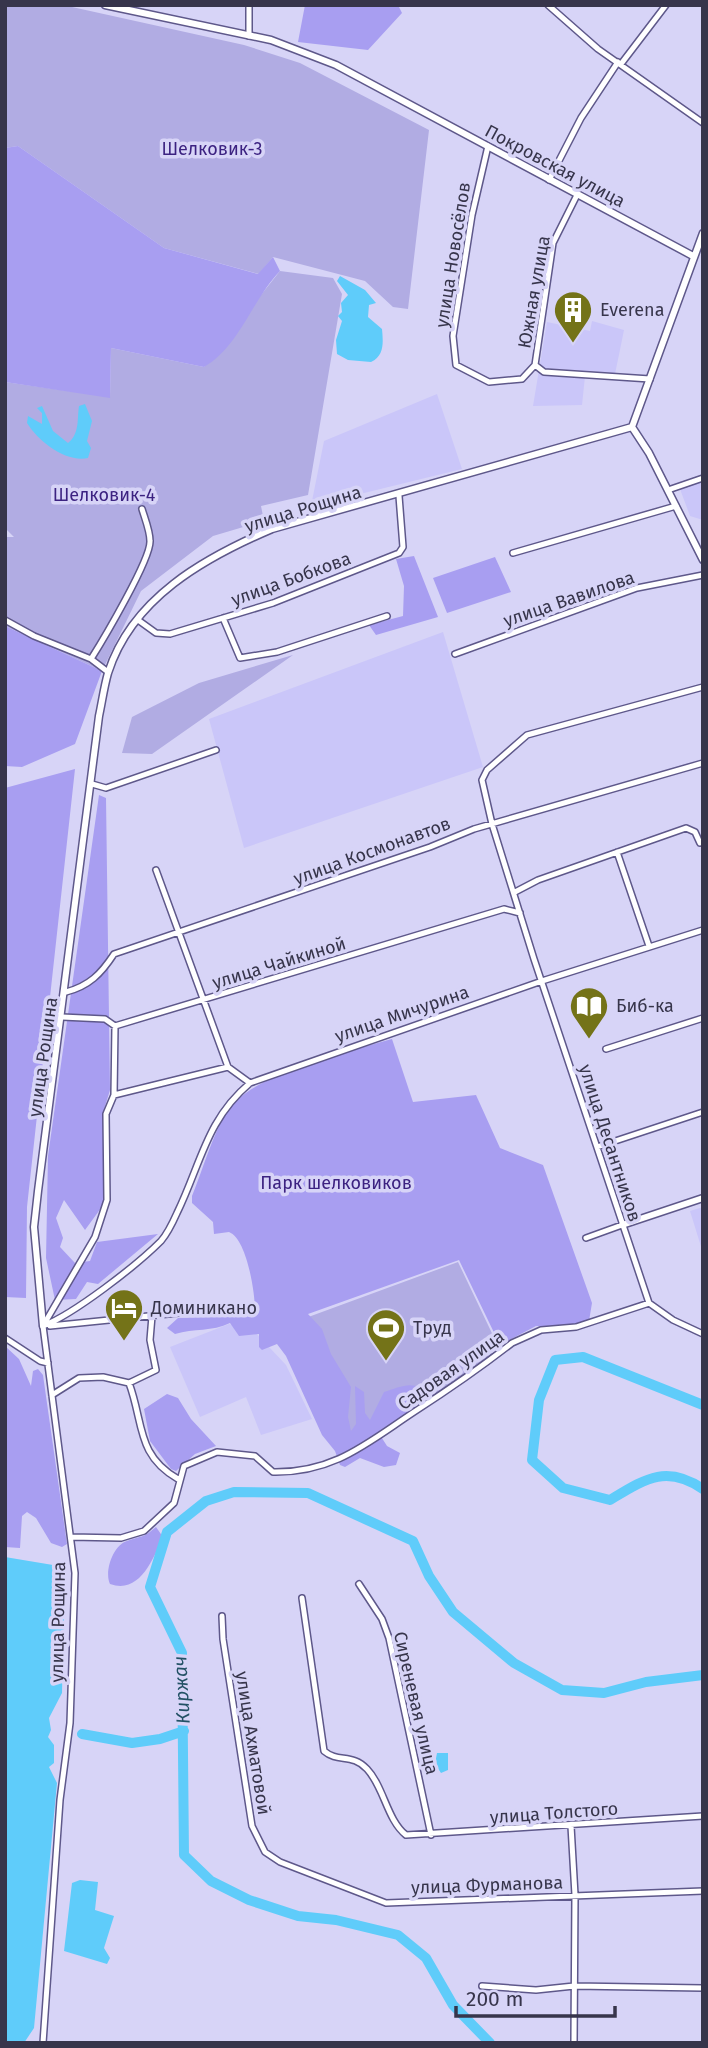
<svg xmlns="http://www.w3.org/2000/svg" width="708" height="2048" viewBox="0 0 708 2048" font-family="'Fira Sans',sans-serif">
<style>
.built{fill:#cac6f9}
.green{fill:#b1ace3}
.forest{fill:#a89ef1}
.water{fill:#5fccfa}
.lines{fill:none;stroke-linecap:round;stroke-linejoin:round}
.river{stroke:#5fccfa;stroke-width:10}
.minor-casing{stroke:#5e588a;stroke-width:8}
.tertiary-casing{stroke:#5e588a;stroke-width:9}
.minor{stroke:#fff;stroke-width:5}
.tertiary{stroke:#fff;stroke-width:6}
.labels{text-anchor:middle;stroke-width:7;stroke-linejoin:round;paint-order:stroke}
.park-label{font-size:18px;fill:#3c2281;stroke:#d7d4f7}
.street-label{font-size:18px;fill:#37354b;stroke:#d7d4f7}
.poi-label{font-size:18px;fill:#37354b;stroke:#d7d4f7;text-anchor:start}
.water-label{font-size:19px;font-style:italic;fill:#235165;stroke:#d7d4f7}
</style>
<rect width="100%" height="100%" fill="#d7d4f7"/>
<!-- built -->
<path class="built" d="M592,321L624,330L614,379L585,376L582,405L533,406L547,322L590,331Z
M437,394L462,469L311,506L324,441Z
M703,481V520L690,516L680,489Z
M443,632L483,767L244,848L209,719Z
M703,1207V1253L690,1211Z
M229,1324L254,1331L286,1365L312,1419L261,1435L246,1397L200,1417L170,1347Z"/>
<!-- green -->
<path class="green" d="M5,5H63L244,45L300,63L429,130L408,309L393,307L365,281L273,257L259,274L164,248L18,146L5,148Z
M280,271L333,278L342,294L308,495L261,506L264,521L213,536L141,591L102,671L5,626V537H14L5,528V382L110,397L111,348L204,367Z
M293,655L152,754L122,753L132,717L199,683Z
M458,1262L499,1348L473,1373L341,1456L273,1330Z"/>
<!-- forest -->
<path class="forest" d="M305,5H398L402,13L368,50L298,42Z
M18,146L164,248L258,274L273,257L280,271C252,300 239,347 204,367L111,348L110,398L5,382V148Z
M414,556L438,617L376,635L369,625L403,616L404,586L396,559Z
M495,557L511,592L447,613L433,578Z
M5,626L102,671L75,744L22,767L5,766Z
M75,769L27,1207L26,1298L5,1297V788Z
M99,795L106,798L110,1090L103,1113L104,1204L85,1230L64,1200L56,1218L63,1238L60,1247L75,1263L90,1261L97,1242L158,1234L98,1284L87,1282L76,1299L55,1300L46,1258L48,1156Z
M392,1039L413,1102L476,1095L500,1148L543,1165L592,1303L589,1321L563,1328L536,1326L500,1345L459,1260L308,1314L322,1329L331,1354L351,1387L348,1417L351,1431L356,1424L355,1386L364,1392L365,1413L370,1420L384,1392C400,1387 417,1378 427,1396L425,1403L380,1435L387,1446L400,1453L396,1465L384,1467L360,1458L345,1467L340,1465L335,1451L322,1435L286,1356L277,1344L262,1350L259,1347V1334L239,1336L230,1323C212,1332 194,1328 175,1334L167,1328L178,1318L250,1316L255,1310C255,1293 247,1239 229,1232L214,1234L213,1222L192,1203V1196C203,1169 212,1136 227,1111C251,1074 350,1051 392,1039Z
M5,1346L19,1359L31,1386L33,1371L38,1369L43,1375L67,1544L62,1547L51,1543L36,1518L27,1512L22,1516L20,1548L5,1547Z
M167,1394L178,1398L191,1419L216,1446L195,1454L176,1471L171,1469L150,1441L144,1409Z
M156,1527L163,1537C154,1556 141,1595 110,1584C104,1572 113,1545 127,1541C143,1535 142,1539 156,1527Z"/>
<!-- water -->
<path class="water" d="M340,276L365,290L376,303L369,305L368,317L382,329C383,341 385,356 371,362L348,360L337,354L336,340L342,321L338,316L342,312L341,303L348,295L337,281Z
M85,404L92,421L87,441L91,448L88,458C66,463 38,441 27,423L28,416L42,424V413L37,408L42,406L53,431L68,443C80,434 77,418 79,406Z
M5,1557L65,1567L62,1693L49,1718L51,1730L48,1737L54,1745V1763L49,1767L57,1783L34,2028L24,2043H5Z
M437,1753H448V1770L441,1773L435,1764Z
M80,1880L98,1882L95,1910L114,1916L104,1948L110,1958L107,1964L64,1951L72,1883Z"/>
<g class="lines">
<!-- river -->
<path class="river" d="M703,1405L583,1357L555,1360L539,1400L532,1460L563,1488L610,1500C645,1479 666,1464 703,1489
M82,1734L132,1743L160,1739L184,1731
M490,2043L453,2005L426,1958L398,1935L336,1920L298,1916L249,1900L211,1881L184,1855L182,1653L150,1587L167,1532L206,1501L234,1492L308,1493L413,1541L429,1576L453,1612L514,1663L562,1690L604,1693L646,1682L703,1675"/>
<!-- minor casing -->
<g class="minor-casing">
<path id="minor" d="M548,5L598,49L703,123
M249,36V5
M621,64L666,5
M488,146L472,215L453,336L456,365L489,382L522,379L535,365
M549,180L581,118L618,62
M577,195L553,243L535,365L544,372L650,379
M668,490L703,478
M513,553L676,506
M223,618L240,658L277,652L387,616
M5,620L34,636L91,659C103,640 151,559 150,541C150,531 145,519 142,509
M138,620L156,633L170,634L273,603L399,553L403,547L399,496
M455,654L637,588L703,575
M91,659L108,672
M92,784L106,788L216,750
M617,852L649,946
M156,870L228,1067
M515,892L538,880L686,828L695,832L700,843L703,842
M66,992C89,986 101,974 114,954L430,847L474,829L703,763
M62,1017L105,1019L115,1026L504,909L520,913
M606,1049L703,1018
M114,1095L228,1067L250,1083
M597,1147L703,1112
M586,1238L622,1225
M649,1303L534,959L492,824L482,780L487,770L527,735L703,687
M43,1326C74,1314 136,1266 161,1241C167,1234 173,1222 177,1213C201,1164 206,1120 250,1083L542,981L703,930
M43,1326L95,1237L107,1200L106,1114L114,1095L115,1026
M50,1326L247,1306
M5,1338L40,1361L48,1363
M129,1383C144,1423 136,1455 178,1479
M52,1395L79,1378L103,1377L129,1383L156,1370L150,1340L152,1316
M71,1537L121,1538L144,1531L174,1503L184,1466L217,1452L255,1456L273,1472C334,1473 367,1443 414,1412C448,1390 480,1368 512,1343L541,1330L576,1327L649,1303L673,1320L703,1334
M359,1584L382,1619L389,1638L431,1835
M302,1598L324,1751C338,1763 352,1753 367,1769C384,1787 387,1820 406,1835L703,1816
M222,1616L223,1639L252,1826L265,1852L280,1862L386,1903L703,1891
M571,1826L575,1895L574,2043
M482,1986L536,1990L574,1986L703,1988
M43,2043L60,1800L70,1723L75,1573L43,1326"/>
</g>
<!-- tertiary casing -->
<g class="tertiary-casing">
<path id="tertiary" d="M105,5L271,40L336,65L693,256
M632,427L703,233
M632,427L649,453L703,560
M622,1225L703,1198
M43,1326L34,1227L38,1191L99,716C102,702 104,687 108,673C132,598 204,558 272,529L632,427"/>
</g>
<!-- minor -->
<use href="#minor" class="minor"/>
<!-- tertiary -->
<use href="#tertiary" class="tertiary"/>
</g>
<!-- icons -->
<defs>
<g id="building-pin" transform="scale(2.0125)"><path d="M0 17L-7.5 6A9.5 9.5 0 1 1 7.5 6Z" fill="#747318" stroke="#d7d4f7"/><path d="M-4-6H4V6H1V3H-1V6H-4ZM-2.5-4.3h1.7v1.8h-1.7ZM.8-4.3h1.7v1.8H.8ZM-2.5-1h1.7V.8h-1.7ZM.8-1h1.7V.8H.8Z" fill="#fff"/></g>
<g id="library-pin" transform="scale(2.0125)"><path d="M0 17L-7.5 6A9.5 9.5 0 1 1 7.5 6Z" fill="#747318" stroke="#d7d4f7"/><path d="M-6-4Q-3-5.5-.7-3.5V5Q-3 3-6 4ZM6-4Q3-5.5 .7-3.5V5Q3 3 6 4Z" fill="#fff"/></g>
<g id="hotel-pin" transform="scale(2.0125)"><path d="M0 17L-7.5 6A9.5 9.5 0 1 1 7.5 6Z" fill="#747318" stroke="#d7d4f7"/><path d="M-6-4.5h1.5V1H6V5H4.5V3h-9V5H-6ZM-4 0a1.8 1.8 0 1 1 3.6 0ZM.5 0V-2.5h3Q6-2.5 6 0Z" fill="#fff"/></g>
<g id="stadium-pin" transform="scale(2.0125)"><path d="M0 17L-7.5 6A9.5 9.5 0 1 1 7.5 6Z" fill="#747318" stroke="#d7d4f7"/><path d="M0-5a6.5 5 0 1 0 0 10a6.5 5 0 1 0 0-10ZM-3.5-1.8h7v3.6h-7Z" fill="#fff"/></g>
</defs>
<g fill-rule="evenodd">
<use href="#building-pin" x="573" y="310"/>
<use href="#library-pin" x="589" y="1006"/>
<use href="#hotel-pin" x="124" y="1308"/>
<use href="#stadium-pin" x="386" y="1328"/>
</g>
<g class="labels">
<!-- park labels -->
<g class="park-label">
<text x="212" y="155">Шелковик-3</text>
<text x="104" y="501">Шелковик-4</text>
<text x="336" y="1189">Парк шелковиков</text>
</g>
<!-- street labels -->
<g class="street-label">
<text transform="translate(555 166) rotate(28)" y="6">Покровская улица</text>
<text transform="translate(453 255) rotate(-81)" y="6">улица Новосёлов</text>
<text transform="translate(534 292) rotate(-80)" y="6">Южная улица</text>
<text transform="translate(303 509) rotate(-17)" y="6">улица Рощина</text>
<text transform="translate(291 579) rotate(-20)" y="6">улица Бобкова</text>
<text transform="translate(569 599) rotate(-19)" y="6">улица Вавилова</text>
<text transform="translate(372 851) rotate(-20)" y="6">улица Космонавтов</text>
<text transform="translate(279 963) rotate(-17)" y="6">улица Чайкиной</text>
<text transform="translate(402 1014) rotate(-19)" y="6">улица Мичурина</text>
<text transform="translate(43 1057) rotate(-82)" y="6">улица Рощина</text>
<text transform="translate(610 1143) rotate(72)" y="6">улица Десантников</text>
<text transform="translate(451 1370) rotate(-35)" y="6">Садовая улица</text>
<text transform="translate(58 1622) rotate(-89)" y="6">улица Рощина</text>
<text transform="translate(416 1703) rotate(77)" y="6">Сиреневая улица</text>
<text transform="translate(253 1743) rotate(81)" y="6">улица Ахматовой</text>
<text transform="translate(554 1813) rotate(-4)" y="6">улица Толстого</text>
<text transform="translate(487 1885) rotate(-2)" y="6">улица Фурманова</text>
</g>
<!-- poi labels -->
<g class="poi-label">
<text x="600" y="316">Everena</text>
<text x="616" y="1012">Биб-ка</text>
<text x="151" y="1314">Доминикано</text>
<text x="413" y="1334">Труд</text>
</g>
<!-- water labels -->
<g class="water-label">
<text transform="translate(181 1690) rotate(-93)" y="7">Киржач</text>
</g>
</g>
<!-- border -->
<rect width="708" height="2048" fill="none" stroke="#37354b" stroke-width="14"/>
<!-- scale -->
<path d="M456 2006v10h159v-10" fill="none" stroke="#37354b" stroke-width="3.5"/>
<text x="466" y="2006" font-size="21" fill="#37354b" stroke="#d7d4f7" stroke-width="5" paint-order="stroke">200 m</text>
</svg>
